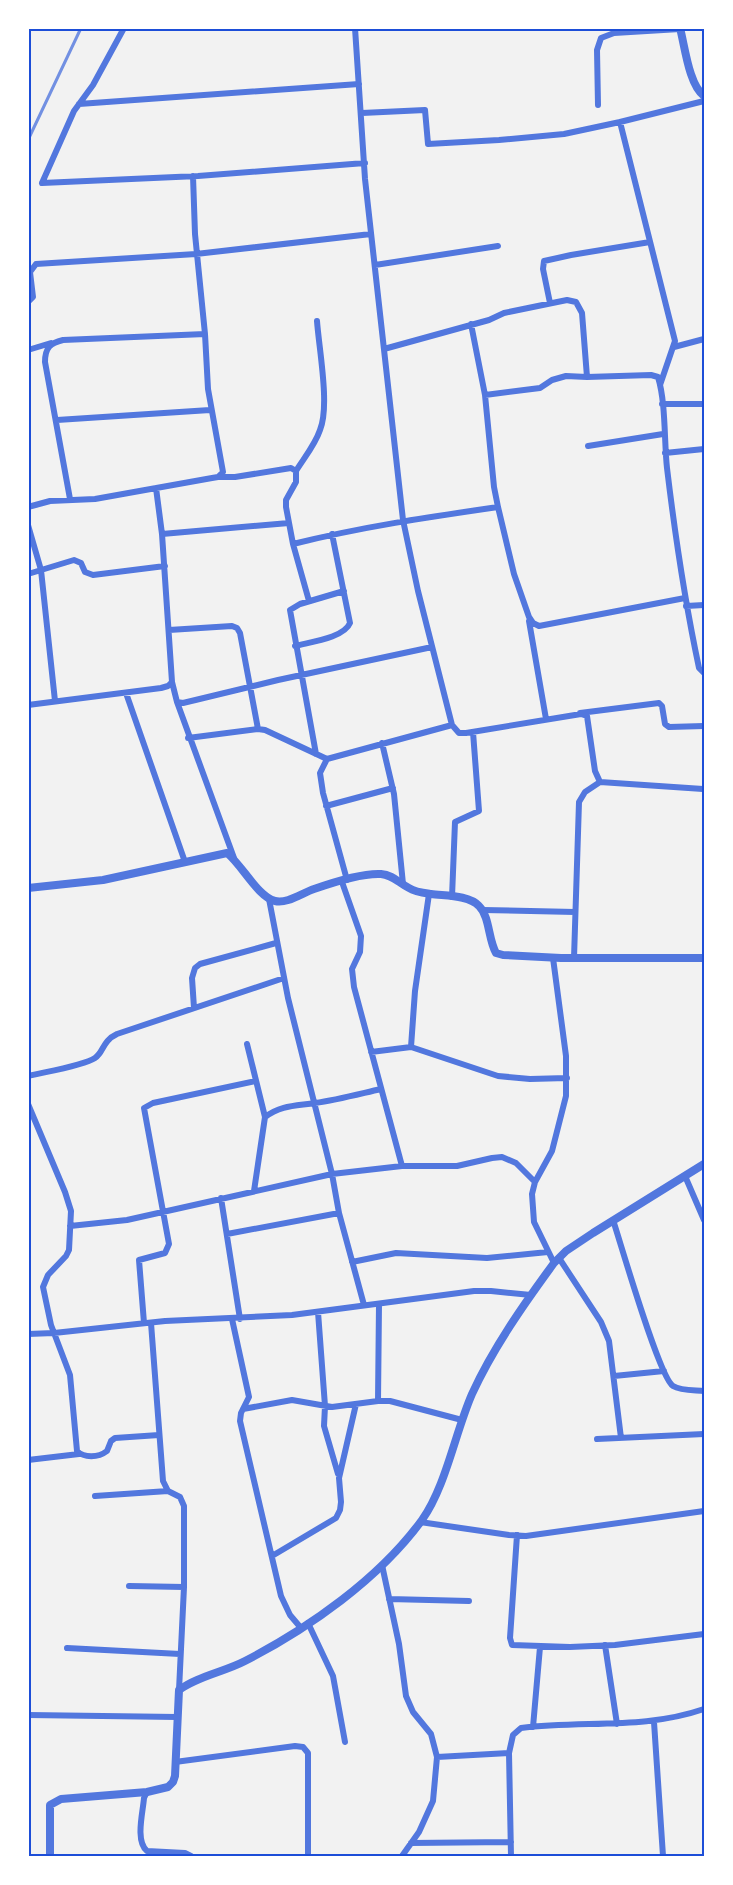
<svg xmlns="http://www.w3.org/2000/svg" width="733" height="1885" viewBox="0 0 733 1885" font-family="Overpass,sans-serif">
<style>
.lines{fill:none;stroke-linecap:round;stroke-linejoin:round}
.minor{stroke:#5277de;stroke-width:6}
.tertiary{stroke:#5277de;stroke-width:8}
.rail{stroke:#7290e2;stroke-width:3}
.neatline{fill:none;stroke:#1d4ed8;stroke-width:2}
</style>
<rect width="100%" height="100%" fill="#f2f2f2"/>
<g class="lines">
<!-- minor -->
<path class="minor" d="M355,28L365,179L403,520L418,591L452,725L459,733H466L581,714L587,716L595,771L600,782L703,789
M79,104L359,84
M598,105L597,50L601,38L614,33L680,29
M362,113L425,110L428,144L499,140L564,134L620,122
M42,183L198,176L365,163
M42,183L74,111L93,85L124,28
M375,265L498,246
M28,302L33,297L30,272L36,264L196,254L371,234
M550,303L543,269L544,261L571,255L650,242
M471,324L485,395L494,487L498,507L514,574L529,617L533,623L539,626L685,598
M674,347L704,339
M384,349L489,320L504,313L567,300L576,302L582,313L587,377L651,375L658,377C666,403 664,441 667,468C675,535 685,602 699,668L704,673
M28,350L51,343
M660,385L675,341L620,122L704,101
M485,395L540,388L552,380L566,376L587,377
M662,404H704
M57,420L210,410
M588,446L663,434
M665,453L704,449
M296,471C304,458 315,445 320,430C330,406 319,349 317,321
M218,477H235L291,468L296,471V482L286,500V507L293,544L309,601
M70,499L45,362C45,348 50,343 63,340L205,334
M28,507L50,501L95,499L212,478L218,477L223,472L208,389L205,334L195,234L193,176
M28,525L41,570L55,701
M162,534L289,523
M293,544C361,527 429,517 498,507
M28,574L74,560L81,563L85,572L93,575L165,566
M686,606L704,605
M529,621L546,719
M169,630L232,626L237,628L240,633L258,729
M295,646C310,642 344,638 350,623L332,534
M172,682L177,702L183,703L278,680L432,647
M126,693L185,862
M177,702L234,858
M28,705L161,688L168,686L172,682L162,534L156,488
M580,713L659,703L662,706L665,724L669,727L704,726
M188,738L258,729L265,730L327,759
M382,743L394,794L403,884
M316,754L290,610L300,604L344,591
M326,806L393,788
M347,880L323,793L320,773L327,759L452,725
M342,882L361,936L360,952L352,969L354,987L402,1166
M452,897L455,822L479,811L473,732
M269,899L288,998L332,1174L339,1213L364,1305
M28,910V940
M483,910L575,912
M553,958L566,1056V1096L552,1151L535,1182L532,1194L534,1222L554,1263
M574,958L579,802L585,792L600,782
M194,1008L192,978L195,968L200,964L276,943
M247,1044L265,1117
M411,1047L415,991L429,894
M371,1052L411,1047L498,1076L530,1079L567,1078
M28,1076C44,1072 83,1066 95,1058C104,1052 102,1041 117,1034L284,978
M28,1104L65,1192L71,1211L69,1250L66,1256L48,1275L43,1287L51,1325L70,1375L77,1451C84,1458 98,1458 107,1451L111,1441L115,1438L159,1435
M685,1176L704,1220
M254,1191L265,1117C281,1105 295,1106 315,1103C337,1100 359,1094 381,1089
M221,1198L240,1319
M613,1220C621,1244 659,1377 673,1386C681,1391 695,1390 704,1391
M70,1226L127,1220L332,1174L402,1166H457L492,1158L502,1157L516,1163L535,1182
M227,1234L339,1213
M559,1258L601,1322L609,1341L621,1438
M352,1262L396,1253L487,1258L548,1252
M318,1312L325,1406L324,1426L338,1474
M232,1319L249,1397L241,1413L240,1421L281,1596L290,1615L301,1628
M144,1323L139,1260L165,1253L169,1244L144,1108L153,1103L256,1081
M151,1323L163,1481L168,1491L180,1497L184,1506V1587L179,1690
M28,1334L54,1333L165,1321L292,1315L474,1291H491L531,1295
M614,1376L664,1371
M378,1401L379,1304
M243,1409L292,1400L332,1407L378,1401H390L462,1420
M597,1439L704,1434
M28,1460L79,1454
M95,1496L168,1491
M420,1522L509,1535L526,1536L704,1511
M517,1535L510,1638L512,1645L570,1647L615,1645L704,1634
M272,1556L336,1518L340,1510L341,1502L339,1478L356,1404
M382,1565L399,1644L406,1696L413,1712L431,1734L437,1757L433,1801L419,1832L402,1856
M129,1586L184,1587
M389,1599L469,1601
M308,1623L333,1676L345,1742
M605,1645L617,1724
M67,1648L180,1654
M28,1715L177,1717
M654,1722L663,1856
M533,1727L540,1647
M437,1757L509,1753
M175,1762L295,1746L303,1747L308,1753V1856
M147,1792L144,1798C143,1812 135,1841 147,1851L185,1853L191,1856
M411,1843L511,1842
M511,1856L509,1753L513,1735L521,1728C584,1720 643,1730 704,1709"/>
<!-- tertiary -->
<path class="tertiary" d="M680,28C685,47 689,85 704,96
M28,888L103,880L227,853C242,865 258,897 275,901C287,904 302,893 314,889C331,883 363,873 381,874C393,875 399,883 409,888C415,892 424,893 431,894C445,896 469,895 479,906C490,917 488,939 496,953L503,955L561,958H704
M50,1856V1805L61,1799L147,1792L168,1787L173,1782L175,1776L179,1690C198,1676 224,1672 245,1661C309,1628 379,1579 422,1520C446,1486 455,1433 472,1394C493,1348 524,1304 554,1263L566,1251L593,1233L704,1164"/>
<!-- rail -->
<path class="rail" d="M28,140L81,28"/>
</g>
<!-- border -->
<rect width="733" height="1885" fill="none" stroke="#ffffff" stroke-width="60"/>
<rect x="30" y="30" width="673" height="1825" class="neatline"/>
</svg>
